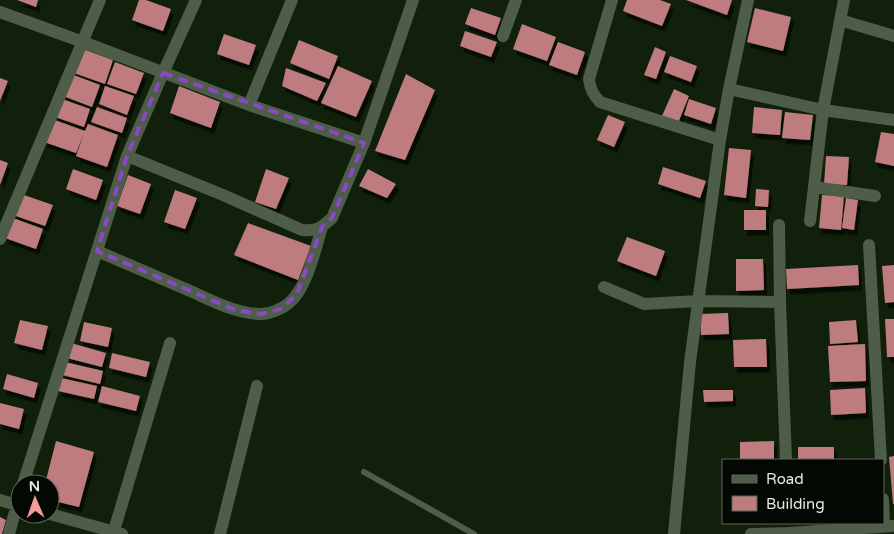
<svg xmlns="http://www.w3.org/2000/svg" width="894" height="534" viewBox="0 0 894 534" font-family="'Varela Round',sans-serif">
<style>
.building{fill:#bf7c7e;filter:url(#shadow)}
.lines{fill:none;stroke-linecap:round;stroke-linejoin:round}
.service{stroke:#4d5d48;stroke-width:6}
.minor{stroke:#4d5d48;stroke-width:12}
.marked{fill:none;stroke:#8a49c4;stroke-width:4;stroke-dasharray:10 6;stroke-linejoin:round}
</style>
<defs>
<filter id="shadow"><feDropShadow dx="3" dy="5.5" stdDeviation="0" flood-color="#0009"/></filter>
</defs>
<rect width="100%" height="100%" fill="#10200a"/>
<!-- building -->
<path class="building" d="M17,0H38L36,7Z
M139,0H146L171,9L163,31L132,20Z
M627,0H660L671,4L662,26L623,11Z
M686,0H732L727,15Z
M471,8L501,18L495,35L465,24Z
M755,8L791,17L783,51L747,42Z
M522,24L556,37L547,61L513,49Z
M465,31L497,42L491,57L460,46Z
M224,34L256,45L249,65L217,54Z
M299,40L338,56L329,79L290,63Z
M558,42L585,52L577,75L549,65Z
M655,47L666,52L656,79L644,75Z
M83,49L113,60L105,84L74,73Z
M670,56L697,66L691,82L664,72Z
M115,62L144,73L136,94L107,84Z
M338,66L372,81L356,117L321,103Z
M286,68L326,83L317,101L282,86Z
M71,74L100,85L92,107L63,96Z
M406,74L435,90L405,160L375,151Z
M0,78L8,81L0,101Z
M105,86L134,96L127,115L99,104Z
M179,86L220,102L211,128L170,113Z
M674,89L689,96L678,123L662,116Z
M62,99L90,109L84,127L55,117Z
M689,99L716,108L711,124L684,115Z
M97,107L127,118L122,133L91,122Z
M754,107L782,110L780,135L752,133Z
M785,112L813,115L810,140L782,138Z
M608,115L625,122L614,147L597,140Z
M52,119L85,131L88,124L118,135L107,167L76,156L84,134L76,153L44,142Z
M881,132L894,134V166L875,162Z
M729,148L751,150L746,198L724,195Z
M826,156L849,157L847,185L824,184Z
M0,160L8,163L0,185Z
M663,167L706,181L700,198L658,184Z
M73,169L103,180L96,200L66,189Z
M266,169L289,178L276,209L255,202Z
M368,169L396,184L387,198L359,186Z
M128,175L151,184L140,214L117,206Z
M756,189L769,190L768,207L755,206Z
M175,190L197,198L185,229L164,222Z
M21,194L53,205L45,226L13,215Z
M822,195L844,196L841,230L819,228Z
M846,198L858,200L854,230L842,228Z
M744,210H766V230H744Z
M13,218L43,229L36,249L5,238Z
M248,223L311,246L298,280L234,255Z
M627,237L665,251L656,276L617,261Z
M736,259H763L764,290L736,291Z
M858,265L859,285L787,289L786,269Z
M894,265V302L885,303L882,266Z
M728,313L729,334L701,335L700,314Z
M885,319H894V357H887Z
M20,320L48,326L42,350L14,343Z
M856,320L858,342L830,344L829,322Z
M84,322L112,328L108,347L80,341Z
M766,339L767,367H734L733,340Z
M71,343L106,353L102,367L67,358Z
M865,344L866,381L830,382L828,346Z
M112,353L150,362L146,377L109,368Z
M65,362L103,371L100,384L62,375Z
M7,374L38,383L34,398L3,389Z
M61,378L97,386L94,399L58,391Z
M102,386L140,396L136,411L98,402Z
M865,388L866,413L831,415L830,390Z
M703,390H733V401L704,402Z
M0,403L24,409L19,429L0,424Z
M56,441L94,452L79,507L50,500V484H45Z
M774,441V460H740V442Z
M798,447H834V460H798Z
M894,456V504H893L889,457Z
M0,517L6,520L2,534H0Z"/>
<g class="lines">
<!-- service -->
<path class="service" d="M364,472L474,534"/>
<!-- minor -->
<path class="minor" d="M612,0L589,79C590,89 593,95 600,102L720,140
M0,12L83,42L249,105L364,143L413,0
M840,20L894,36
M503,36L516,0
M729,89L823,110L894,120
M249,105L292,0
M127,156L223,195L302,230C317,231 321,228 332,218L364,143
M814,187L875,196
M810,221L823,110L844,0
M779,225L780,302L786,460
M0,239L100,0
M869,245L881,460
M97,251C127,264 158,277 188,290C211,300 236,314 261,314C270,314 282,309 289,303C307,288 315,250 322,227
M604,287L644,304L698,301L780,302
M23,484L127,156L163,73L196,0
M883,499L884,526
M0,500L20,506
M50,514L122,534
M9,534L20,493
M113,534L170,343
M220,534L257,386
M674,534L690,362L720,140L729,89L748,0
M751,534L789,533L894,526"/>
</g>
<!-- marked area -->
<path class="marked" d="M163,73L364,143L332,218L322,227L297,294L281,309L261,314L235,310L97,251L127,156Z"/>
<!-- legend -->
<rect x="722" y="459" width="162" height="65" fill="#030802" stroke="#5c645a"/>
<rect x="732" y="475" width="25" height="8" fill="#4d5d48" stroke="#5c645a"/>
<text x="766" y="484" font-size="15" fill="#e1edde">Road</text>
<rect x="732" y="496" width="25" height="15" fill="#bf7c7e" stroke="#5c645a"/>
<text x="766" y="509" font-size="15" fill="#e1edde">Building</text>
<!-- north arrow -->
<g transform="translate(35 499) rotate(358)"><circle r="24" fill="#030802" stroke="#5c645a"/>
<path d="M0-4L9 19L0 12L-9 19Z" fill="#f59b9d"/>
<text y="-8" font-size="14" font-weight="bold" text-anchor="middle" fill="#e1edde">N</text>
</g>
</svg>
